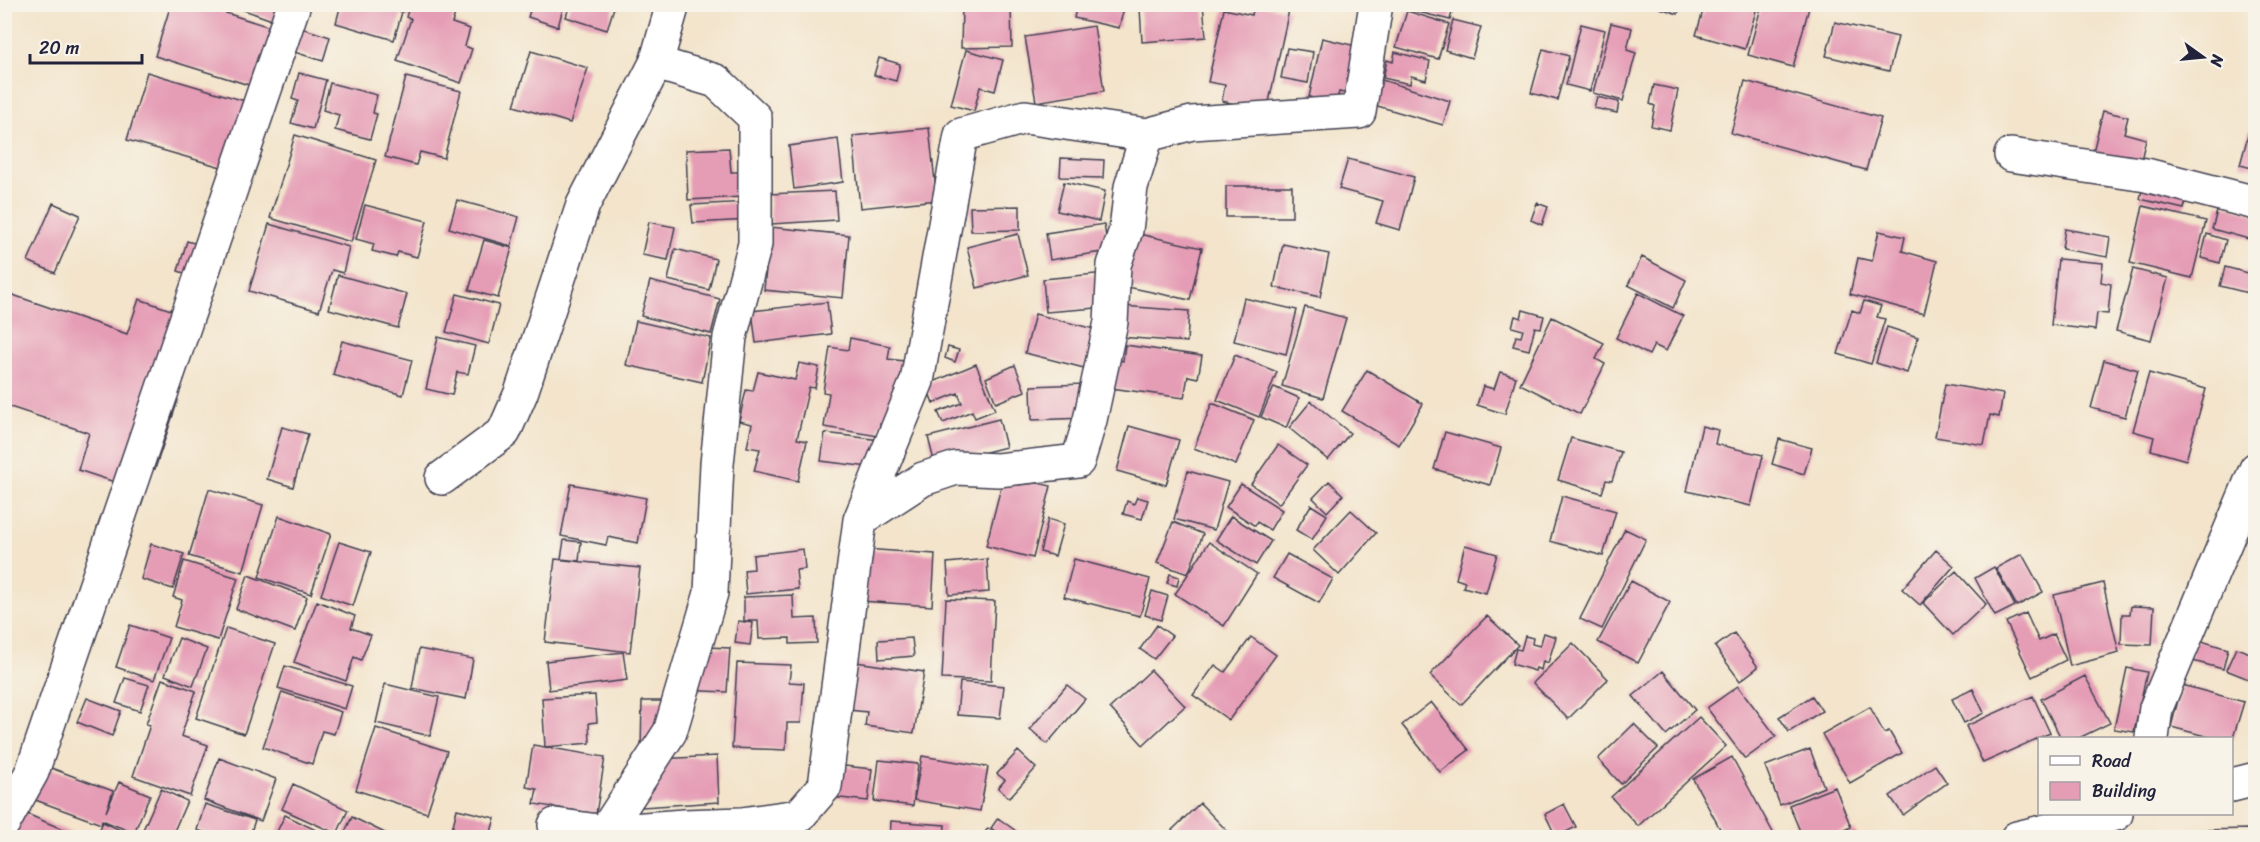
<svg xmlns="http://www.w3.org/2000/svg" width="2260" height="842" viewBox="0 0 2260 842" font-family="Sriracha,sans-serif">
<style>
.building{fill:#e59cb5}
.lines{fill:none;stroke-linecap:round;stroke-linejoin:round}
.minor-casing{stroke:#413f51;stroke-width:36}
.minor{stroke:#fff;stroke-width:33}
</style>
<rect width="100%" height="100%" fill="#f7f3e8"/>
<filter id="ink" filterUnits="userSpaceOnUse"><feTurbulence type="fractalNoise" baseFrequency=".0167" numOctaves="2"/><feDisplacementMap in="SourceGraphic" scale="12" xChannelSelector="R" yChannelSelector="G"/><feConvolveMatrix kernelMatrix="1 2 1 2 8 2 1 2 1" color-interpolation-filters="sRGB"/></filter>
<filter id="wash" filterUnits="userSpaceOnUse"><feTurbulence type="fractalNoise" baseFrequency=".008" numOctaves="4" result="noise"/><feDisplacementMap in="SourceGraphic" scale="24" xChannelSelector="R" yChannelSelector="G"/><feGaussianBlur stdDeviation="1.35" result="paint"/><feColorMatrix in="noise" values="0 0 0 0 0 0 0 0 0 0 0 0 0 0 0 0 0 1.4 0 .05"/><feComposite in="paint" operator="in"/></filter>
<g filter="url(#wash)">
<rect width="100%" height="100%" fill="#f3e4cb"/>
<g id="blocks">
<!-- building -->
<path class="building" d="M171,4H198L282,31L265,90L155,56Z
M227,4H293L286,25Z
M341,4H376L402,12L394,40L336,23Z
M410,4H426L455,14L452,23L470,29L465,46L472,49L461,83L397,61L411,19L406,17Z
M532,4H564L558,27L528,17Z
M570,4H615L607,30L566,17Z
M1077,4H1125L1119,28L1074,18Z
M1203,4L1206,37L1142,42L1140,8Z
M1254,4L1289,10L1267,111L1222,101L1225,85L1208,82L1224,9L1252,15Z
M1403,4H1454L1450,20L1403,8Z
M1648,4H1681L1678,14Z
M1705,4H1758L1745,49L1696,35Z
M1762,4H1810L1793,67L1748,55Z
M1011,7L1012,47L961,48L962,8Z
M1407,11L1449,24L1438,59L1396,47Z
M1453,20L1481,27L1472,58L1445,50Z
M1835,22L1898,37L1889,71L1826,56Z
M1611,23L1632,28L1627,50L1636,53L1623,101L1593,93Z
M1581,24L1605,30L1590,91L1566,85Z
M1094,26L1104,91L1036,102L1025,37Z
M298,27L330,37L323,61L291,51Z
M1322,38L1360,47L1348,94L1339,92L1336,103L1309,97Z
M1287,48L1313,52L1308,83L1281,78Z
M1543,49L1569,56L1557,100L1531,93Z
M966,50L1003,60L995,91L980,87L974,111L951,105Z
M531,51L588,68L570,123L514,106Z
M1395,52L1430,61L1426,80L1411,76L1410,84L1383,78L1387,60L1393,62Z
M879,58L900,64L896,81L874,75Z
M147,72L255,104L235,171L127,140Z
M299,73L326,80L313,129L291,123L298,101L292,99Z
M406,77L461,91L444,158L420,152L416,165L385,157Z
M1382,80L1450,101L1443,125L1374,105Z
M1745,81L1881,118L1866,170L1731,133Z
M330,83L377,95L373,113L377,114L370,139L335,130L339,115L323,110Z
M1654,85L1678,90L1670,130L1651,126L1655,106L1650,104Z
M1597,97L1619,102L1617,113L1594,108Z
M2103,111L2128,117L2124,133L2146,139L2140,164L2093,152Z
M2251,124L2256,125V169L2240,165Z
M929,128L937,200L860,208L853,136Z
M295,135L376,160L351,242L270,218Z
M838,139L843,182L794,189L789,146Z
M729,148L731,172H740L741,197L688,200L686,150Z
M1061,158L1104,160L1103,178L1060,177Z
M1348,159L1414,177L1400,230L1376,223L1383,201L1339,189Z
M1064,182L1105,191L1099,221L1057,211Z
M2144,182L2188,193L2184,209L2140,199Z
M1226,186H1292V217H1226Z
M835,191L837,220L771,224L769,194Z
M457,200L519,217L511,246L449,228Z
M749,202L750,220L693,223L691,205Z
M53,203L80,215L55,273L28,261Z
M1537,203L1548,207L1542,225L1531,220Z
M2219,204L2256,214V241L2212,229Z
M365,205L427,221L417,257L398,252L396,257L372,251L374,244L356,239Z
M1020,206V230L971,231L970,207Z
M2143,206L2206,221L2192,278L2130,263Z
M649,222L675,227L668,260L642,255Z
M269,224L349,247L343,273L332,270L319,311L249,291Z
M1104,224L1108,251L1050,260L1046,233Z
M770,227L849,235L843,298L764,290Z
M2065,229L2110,237L2107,257L2062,249Z
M1879,231L1905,237L1902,251L1937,261L1924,314L1850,294L1858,258L1872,261Z
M1130,232L1202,248L1190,300L1118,285Z
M1018,234L1028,275L977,288L967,247Z
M2207,234L2226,240L2220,263L2201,258Z
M484,240L512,248L498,298L469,290Z
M187,241L221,251L211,282L178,271Z
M1283,244L1329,254L1320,297L1274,287Z
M675,249L716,259L709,290L668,280Z
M1642,257L1686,280L1673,308L1628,285Z
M2058,259L2103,263L2101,282L2111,284L2108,314L2097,313L2095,330L2051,325Z
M2225,267L2256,275V295L2220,286Z
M2133,269L2168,278L2151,340L2116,331Z
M1106,273L1109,307L1046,312L1043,279Z
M338,275L407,294L398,328L329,309Z
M650,281L720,299L711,334L641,316Z
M4,292L127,334L139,299L194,318L168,397L178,400L155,469L141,464L133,488L78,470L89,433L4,405Z
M1638,293L1683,316L1666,351L1654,345L1649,355L1616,338Z
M457,294L499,305L489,344L446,332Z
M1244,298L1297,310L1286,354L1234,341Z
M1864,301L1881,306L1877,317L1885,319L1871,364L1838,354L1852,310L1860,313Z
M827,302L831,334L756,343L752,311Z
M1122,306L1189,311L1187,342L1119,337Z
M1305,307L1346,318L1323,398L1282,386Z
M1523,310L1544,316L1541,328L1535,327L1529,350L1513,346L1516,336L1521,337L1523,330L1512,327L1515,316L1521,318Z
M1035,314L1102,331L1092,370L1025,353Z
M1552,317L1604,343L1596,359L1605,364L1580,414L1520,384Z
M636,321L711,338L702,382L626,365Z
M1887,327L1918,337L1907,373L1876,363Z
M438,337L475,346L468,374L457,372L452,395L426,389Z
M850,338L890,346L888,359L904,361L893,427L880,424L878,436L824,427L829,393L823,392L830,347L848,350Z
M342,341L412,360L403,395L333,375Z
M1125,345L1202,356L1198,378L1188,376L1184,398L1111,388L1116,360L1123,361Z
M948,347L959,350L955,362L945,358Z
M1235,355L1277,372L1259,417L1217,400Z
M2104,360L2138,370L2125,417L2091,408Z
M799,363L819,367L815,388L809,387L797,439L807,441L798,481L754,471L760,449L747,447L752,424L739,421L746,390L753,391L758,372L795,380Z
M976,364L995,410L975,418L972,411L943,423L938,412L962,403L958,393L933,403L926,385Z
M1015,365L1025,391L996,403L986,378Z
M1367,370L1423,404L1399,445L1342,411Z
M1500,372L1516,377L1505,414L1477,405L1483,386L1494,389Z
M2149,373L2206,389L2186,460L2151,450L2154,437L2133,431Z
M1085,384V418L1032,420L1031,386Z
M1945,384L2003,394L1999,417L1990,415L1984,445L1935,437Z
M1274,387L1299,398L1286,428L1261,417Z
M1311,401L1350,433L1328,460L1289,428Z
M1212,403L1254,420L1236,465L1194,448Z
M999,419L1006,447L935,465L928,437Z
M1129,426L1179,440L1166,485L1117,471Z
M1702,426L1718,430L1715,444L1763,455L1751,506L1687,491Z
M282,427L308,434L293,487L267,479Z
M1445,432L1501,448L1490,485L1434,469Z
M825,433L888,441L885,469L821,461Z
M1571,438L1621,452L1612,481L1606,480L1602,493L1558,480Z
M1779,439L1812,448L1804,474L1772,464Z
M1278,445L1307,465L1279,504L1251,484Z
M1188,471L1228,482L1214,530L1174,519Z
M1004,475L1051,486L1033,558L986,546Z
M1329,481L1343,495L1327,512L1313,498Z
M571,484L646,498L638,543L608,537L606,545L561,536Z
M1241,484L1282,510L1270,530L1257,522L1255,526L1226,507Z
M209,489L263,505L243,572L189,556Z
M2250,494H2256V533H2251Z
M1562,496L1616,511L1603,556L1550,541Z
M1137,497L1148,500L1142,519L1123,514L1127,501L1134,504Z
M1311,505L1327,515L1312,540L1296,530Z
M1351,510L1376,533L1339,575L1313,550Z
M279,516L331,534L311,594L259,577Z
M1231,516L1271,541L1256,565L1216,540Z
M1048,519L1064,524L1055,556L1040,552Z
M1173,522L1203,534L1188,574L1157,563Z
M1625,529L1646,539L1602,629L1580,619Z
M564,540L581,542L579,561L561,559Z
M339,542L371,552L353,606L321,595Z
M1209,542L1257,574L1224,626L1175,594Z
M151,544L184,554L173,589L141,579Z
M1465,545L1497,554L1486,593L1463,587L1465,582L1456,579Z
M803,549L805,569L796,570L798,589L746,594L744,570L754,569L753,555Z
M864,549L935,554L932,606L861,601Z
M1936,550L1954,566L1920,605L1902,589Z
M1287,554L1333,579L1319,603L1273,578Z
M2022,554L2043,592L2017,606L1996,568Z
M555,559L640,568L630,652L545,642Z
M987,559L989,592L949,595L947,563Z
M1074,559L1150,579L1140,616L1064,597Z
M184,561L238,578L218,640L174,627L182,600L173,597Z
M1994,567L2015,606L1995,616L1975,578Z
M1956,571L1986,604L1953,635L1923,603Z
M1170,574L1179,577L1177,586L1167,583Z
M248,575L307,597L295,631L236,609Z
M1631,581L1670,602L1638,663L1598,642Z
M2103,583L2119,653L2070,666L2054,595Z
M1152,591L1168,596L1161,620L1145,615Z
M793,595L794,619L816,618L817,643L790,644V638L759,639L758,621H744V597Z
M946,599L995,601L991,681L942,679Z
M317,601L355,616L351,628L371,635L361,660L354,657L346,681L294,662Z
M2131,606L2154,607L2152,645L2121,644L2122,614H2130Z
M2026,613L2039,641L2054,634L2066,660L2032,677L2006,622Z
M1487,616L1518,645L1461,705L1430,675Z
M738,621L753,623L750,645L735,643Z
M130,625L169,638L154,680L116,667Z
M1157,625L1172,636L1154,659L1140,649Z
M226,628L275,644L244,734L196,718Z
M1544,633L1556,637L1548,663L1543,661L1541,670L1536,668L1535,671L1512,664L1516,649L1521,650L1525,636L1533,638L1532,644L1540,646Z
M1734,633L1758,667L1740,681L1715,647Z
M1251,637L1276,655L1229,720L1193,695L1215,665L1225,672Z
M179,638L207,649L193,686L165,675Z
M912,638L914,656L879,659L878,640Z
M2195,639L2228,649L2223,669L2189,660Z
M1573,643L1608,679L1568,719L1533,683Z
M683,646L730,648L727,692L681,690Z
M2236,648L2256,655V682L2226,670Z
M419,649L473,659L466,699L412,688Z
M623,652L627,680L549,690L546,661Z
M856,662L924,672L914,733L865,726L867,712L849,710Z
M737,663L791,665L789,682L804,683L801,723H787L786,750L732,748Z
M285,666L352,686L345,709L278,688Z
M2127,668L2147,672L2134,732L2114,729Z
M1151,670L1185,706L1143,745L1110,708Z
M1663,671L1695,710L1666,735L1633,696Z
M2085,676L2110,723L2079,738H2061L2041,699Z
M125,678L149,685L140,711L116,703Z
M162,679L196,691L181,736L208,745L190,796L133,776L150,725L146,724Z
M960,682L1004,686L1000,718L957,715Z
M385,684L439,697L430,736L376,723Z
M1067,685L1085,699L1047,744L1030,729Z
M2182,685L2244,702L2233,738H2213L2171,727Z
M1738,686L1776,736L1745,759L1707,708Z
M1973,689L1984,713L1964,723L1952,699Z
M282,692L341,712L334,734L322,731L312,764L263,747Z
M595,695L597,722L589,723L590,743L545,747L542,698Z
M1812,696L1822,711L1789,732L1779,717Z
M2033,696L2050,733L1983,763L1966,726Z
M87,698L121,711L112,736L77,722Z
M642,701H675L641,751Z
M1431,702L1469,750L1440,772L1402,725Z
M1870,707L1884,733L1889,731L1902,753L1850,783L1822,734Z
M1699,717L1726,746L1638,826L1611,797Z
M1634,724L1658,748L1621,784L1598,759Z
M376,728L447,751L427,813L356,790Z
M533,745L605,757L596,814L534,804L537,789L526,787Z
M1810,749L1824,787L1780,805L1765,766Z
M1018,751L1036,768L1009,798L998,788L1005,780L997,774Z
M717,756L719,802L642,807L640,760Z
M922,756L988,767L980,811L914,800Z
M1732,757L1776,838H1725L1693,779Z
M219,758L276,779L261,821L204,800Z
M879,760L918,764L913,806L874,801Z
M43,765L113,791L106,812L119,782L150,795L134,833L102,820L101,824L30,798Z
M835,765L872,769L868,801L831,797Z
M1935,765L1947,783L1903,815L1890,796Z
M293,784L348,810L337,834L282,809Z
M1835,787L1851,827L1826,838H1803L1789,805Z
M161,789L187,801L171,838H155L142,832Z
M1200,803L1231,835L1229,838H1179L1172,830Z
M205,804L255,820L249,838H220L197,830Z
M1564,804L1576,827L1556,837L1545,814Z
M457,809L495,818L491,832L510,838H450Z
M20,811L83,838H9Z
M285,815L326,835L324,838H274Z
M352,817L395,838H342Z
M998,818L1020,834L1018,838H1004L991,828Z
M891,821L945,825L944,838H890Z
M103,822L133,836L132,838H96Z
M988,828L1000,838H981Z
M2248,829V838H2202V830Z
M1855,830L1858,838H1835V837Z
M828,834V838H808L807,836Z"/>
</g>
</g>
<g filter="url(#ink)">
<use href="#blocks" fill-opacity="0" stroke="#413f51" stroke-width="1.5"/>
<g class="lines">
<!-- minor casing -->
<g class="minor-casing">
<path id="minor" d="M2011,155L2146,175L2256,203
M442,478L504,432L521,393L583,205L656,63L673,4
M860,520L917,381L961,135L1025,117L1147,135
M2152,738L2156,708L2256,469
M2232,785L2256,779
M4,822L32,772L294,4
M555,825L605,832L684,826L742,824L799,816L825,786L860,520L923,479L956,468L998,470L1078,461L1090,420L1111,322L1114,265L1126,230L1131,187L1147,135L1192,123L1359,112L1376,4
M605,832L670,732L711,593L717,464L730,337L755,244V118L716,81L656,63
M2017,838L2116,814"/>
</g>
<!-- minor -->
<use href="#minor" class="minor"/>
</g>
</g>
<!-- margin -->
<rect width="2260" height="842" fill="none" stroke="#f7f3e8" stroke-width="24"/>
<!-- legend -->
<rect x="2038" y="737" width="195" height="78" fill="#f7f3e8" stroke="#a29fa3" stroke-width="1.5"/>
<rect x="2050" y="756" width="30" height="9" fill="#ffffff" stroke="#a29fa3" stroke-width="1.5"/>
<text x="2092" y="767" font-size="18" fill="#22223b">Road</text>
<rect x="2050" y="782" width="30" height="18" fill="#e59cb5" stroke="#a29fa3" stroke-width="1.5"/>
<text x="2092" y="797" font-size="18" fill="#22223b">Building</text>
<!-- north arrow -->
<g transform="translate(2203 57) rotate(105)" stroke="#f7f3e8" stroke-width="4.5" paint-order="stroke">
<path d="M0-4.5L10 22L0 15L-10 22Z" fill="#22223b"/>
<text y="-9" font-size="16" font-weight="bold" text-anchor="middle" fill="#22223b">N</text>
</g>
<!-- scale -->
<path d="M30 54v9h112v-9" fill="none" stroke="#22223b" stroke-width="3"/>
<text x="39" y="54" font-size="18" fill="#22223b" stroke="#f7f3e8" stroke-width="4.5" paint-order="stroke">20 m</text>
</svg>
